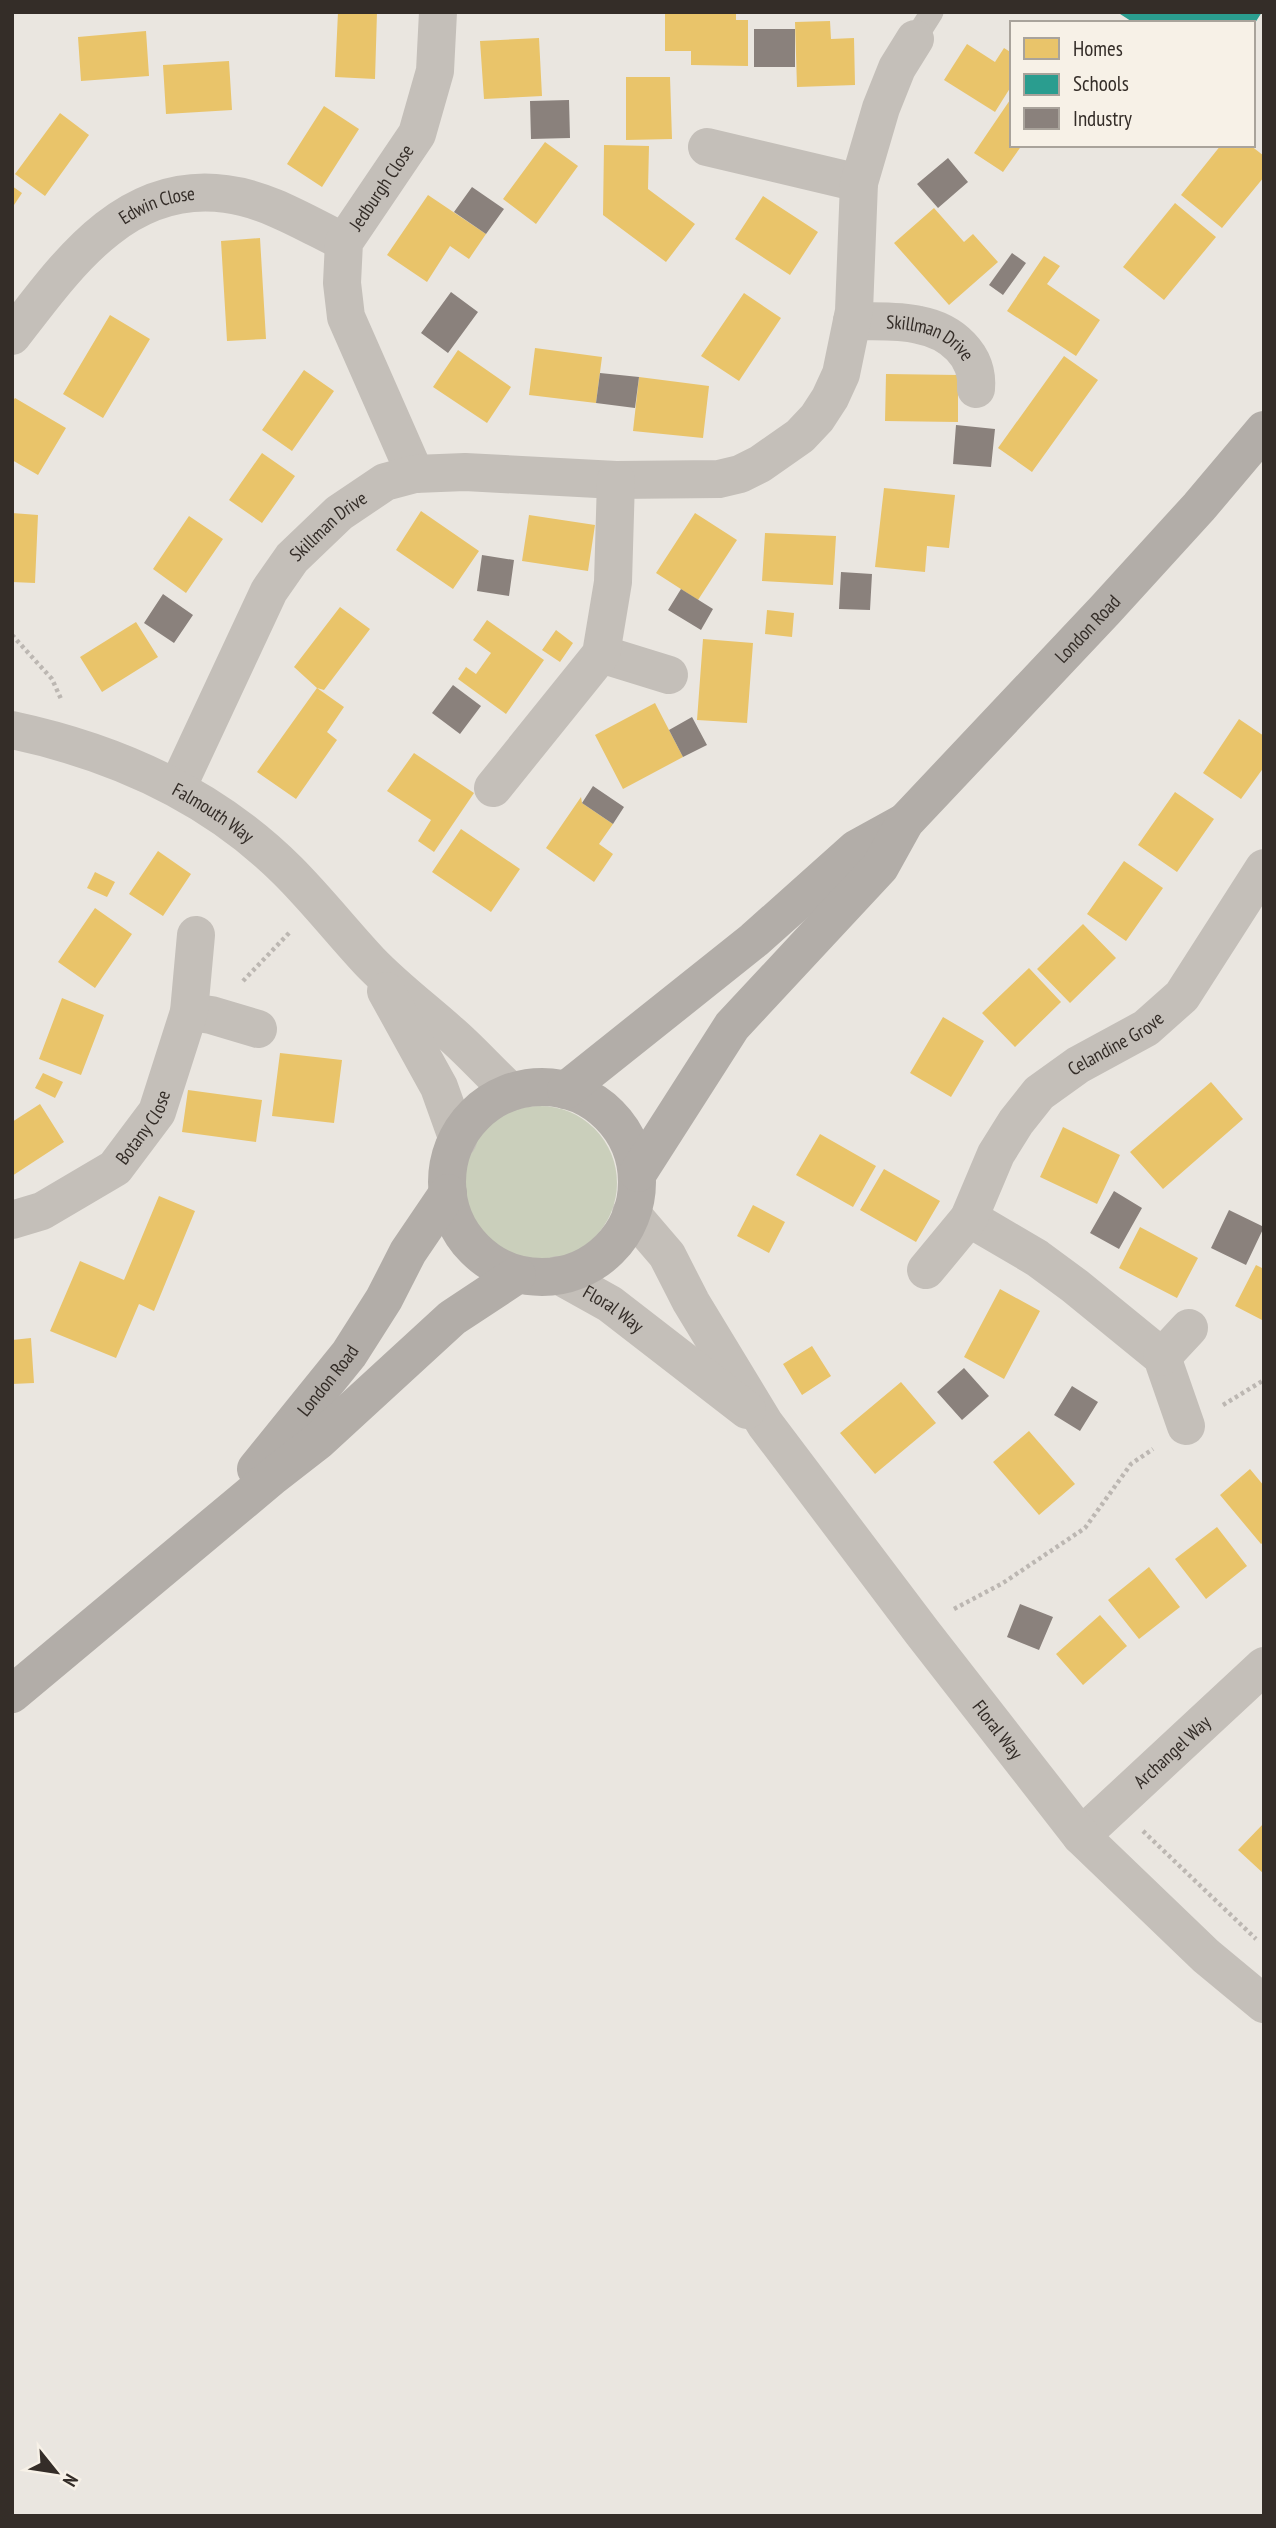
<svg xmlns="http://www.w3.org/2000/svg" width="1276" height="2528" viewBox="0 0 1276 2528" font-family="'PT Sans Narrow',sans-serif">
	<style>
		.green { fill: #cacfbb }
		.homes { fill: #e9c46a }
		.schools { fill: #2a9d8f }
		.industry { fill: #8a817c }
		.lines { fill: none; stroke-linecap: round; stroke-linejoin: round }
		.path { stroke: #bcb7b2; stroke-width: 4.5; stroke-dasharray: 3.5 3.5; stroke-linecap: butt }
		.service { stroke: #c4bfb9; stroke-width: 23 }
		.minor { stroke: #c4bfb9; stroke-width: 38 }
		.tertiary { stroke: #c4bfb9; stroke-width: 38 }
		.primary { stroke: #b2ada8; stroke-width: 38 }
		.labels { text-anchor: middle; stroke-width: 7; stroke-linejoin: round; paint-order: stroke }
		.street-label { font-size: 19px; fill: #342d28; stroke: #f7f1e7 }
	</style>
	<rect width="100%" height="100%" fill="#eae6e0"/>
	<path class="green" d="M463 1183a77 77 0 1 1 154 0a77 77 0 1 1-154 0Z"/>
	<path class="homes" d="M 338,12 L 377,12 L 375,79 L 335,77 Z
		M 665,12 L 736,12 L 736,20 L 748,20 L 748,66 L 691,65 L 691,51 L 665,51 Z
		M 830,21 L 831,39 L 854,38 L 855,85 L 797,87 L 795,22 Z
		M 146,31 L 149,76 L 81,81 L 78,37 Z
		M 539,38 L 542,96 L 484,99 L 480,41 Z
		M 967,44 L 995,62 L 1004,48 L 1012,53 L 1012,85 L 995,112 L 944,80 Z
		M 229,61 L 232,110 L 166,114 L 163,65 Z
		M 626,77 L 670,77 L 672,139 L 626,140 Z
		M 1012,97 L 1012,145 L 1022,145 L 1003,172 L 974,153 Z
		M 324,106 L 359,129 L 322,187 L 287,164 Z
		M 60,113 L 89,135 L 45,196 L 15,174 Z
		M 545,142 L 578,166 L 536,224 L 503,199 Z
		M 604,145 L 649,146 L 648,189 L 695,224 L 666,262 L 603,215 Z
		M 1221,145 L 1250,145 L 1264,156 L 1264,177 L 1222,228 L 1181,195 Z
		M 12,186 L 22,193 L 12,208 Z
		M 428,195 L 486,234 L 469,259 L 450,246 L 427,282 L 387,255 Z
		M 763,196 L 818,232 L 790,275 L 735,239 Z
		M 1175,203 L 1216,237 L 1164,300 L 1123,267 Z
		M 934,208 L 964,242 L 973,234 L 998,262 L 949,305 L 894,243 Z
		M 260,238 L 266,339 L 227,341 L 221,241 Z
		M 1044,256 L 1060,266 L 1047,284 L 1100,320 L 1076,356 L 1007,311 Z
		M 744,293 L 781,318 L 739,381 L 701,356 Z
		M 110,315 L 150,339 L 103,418 L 63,394 Z
		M 535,348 L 602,357 L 596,403 L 529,395 Z
		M 458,350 L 511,387 L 487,423 L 433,387 Z
		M 1064,356 L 1098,380 L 1032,472 L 998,448 Z
		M 304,370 L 334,391 L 292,451 L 262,430 Z
		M 886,374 L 958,375 L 958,422 L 885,421 Z
		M 639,377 L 709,386 L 703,438 L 633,431 Z
		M 15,398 L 66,428 L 38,475 L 12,460 L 12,402 Z
		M 262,453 L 295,476 L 262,523 L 229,500 Z
		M 884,488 L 955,495 L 949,548 L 927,546 L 925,572 L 875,567 Z
		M 421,511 L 479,551 L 453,589 L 396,550 Z
		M 12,513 L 38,515 L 35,583 L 12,582 Z
		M 695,513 L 737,540 L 698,600 L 656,573 Z
		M 529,515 L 595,525 L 588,571 L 522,561 Z
		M 189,516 L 223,539 L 186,593 L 153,569 Z
		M 765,533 L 836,536 L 833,585 L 762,581 Z
		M 340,607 L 370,629 L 324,690 L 317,688 L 294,667 Z
		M 767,610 L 794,613 L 792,637 L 765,634 Z
		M 487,620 L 544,660 L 506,714 L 458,679 L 466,667 L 476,674 L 491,653 L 473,640 Z
		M 136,622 L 158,657 L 102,692 L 80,657 Z
		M 556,630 L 573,643 L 560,662 L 542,650 Z
		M 703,639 L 753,643 L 747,723 L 697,720 Z
		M 317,688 L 344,707 L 327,732 L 337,740 L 296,799 L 257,772 Z
		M 655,703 L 683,757 L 623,789 L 595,735 Z
		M 1239,719 L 1264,736 L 1264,767 L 1241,799 L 1203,773 Z
		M 414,753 L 474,793 L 434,852 L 418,841 L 431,820 L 387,791 Z
		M 1175,792 L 1214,819 L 1177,872 L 1138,845 Z
		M 581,797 L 582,803 L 613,824 L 599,844 L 613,854 L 594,882 L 546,848 Z
		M 461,829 L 520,869 L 491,912 L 432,872 Z
		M 158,851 L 191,874 L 163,916 L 129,894 Z
		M 1124,861 L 1163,888 L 1126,941 L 1087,914 Z
		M 95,872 L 115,882 L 107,897 L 87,888 Z
		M 95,908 L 132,934 L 95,988 L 58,962 Z
		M 1083,924 L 1116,958 L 1070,1003 L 1037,969 Z
		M 1029,968 L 1061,1002 L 1015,1047 L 982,1013 Z
		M 62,998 L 104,1015 L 81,1075 L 39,1059 Z
		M 943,1017 L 984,1041 L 951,1097 L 910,1073 Z
		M 280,1053 L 342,1060 L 334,1123 L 272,1116 Z
		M 43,1073 L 63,1082 L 55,1098 L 35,1088 Z
		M 1211,1082 L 1243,1119 L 1163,1189 L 1130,1152 Z
		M 188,1090 L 262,1100 L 256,1142 L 182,1132 Z
		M 40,1104 L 64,1142 L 12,1176 L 12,1122 Z
		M 1063,1127 L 1120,1155 L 1097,1204 L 1040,1177 Z
		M 820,1134 L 876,1166 L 853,1207 L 796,1175 Z
		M 884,1169 L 940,1201 L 916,1242 L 860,1210 Z
		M 159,1196 L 195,1211 L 154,1311 L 139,1304 L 116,1358 L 50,1331 L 80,1261 L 124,1280 Z
		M 753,1205 L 785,1222 L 769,1253 L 737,1236 Z
		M 1140,1227 L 1198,1258 L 1177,1298 L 1119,1268 Z
		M 1256,1265 L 1264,1269 L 1264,1321 L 1235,1306 Z
		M 1000,1289 L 1040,1311 L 1004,1379 L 964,1357 Z
		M 31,1338 L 34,1383 L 12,1384 L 12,1340 Z
		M 812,1346 L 831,1376 L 802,1395 L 783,1364 Z
		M 901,1382 L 936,1423 L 875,1474 L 840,1433 Z
		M 1029,1431 L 1075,1484 L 1039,1515 L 993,1462 Z
		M 1250,1469 L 1264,1486 L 1264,1542 L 1261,1544 L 1220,1495 Z
		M 1217,1527 L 1247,1566 L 1206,1599 L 1175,1559 Z
		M 1149,1567 L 1180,1607 L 1139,1639 L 1108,1600 Z
		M 1100,1615 L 1127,1646 L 1083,1685 L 1056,1654 Z
		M 1264,1823 L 1264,1874 L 1238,1850 Z"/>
	<path class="schools" d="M 1117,12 L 1262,12 L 1253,26 L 1253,23 L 1134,23 Z"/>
	<path class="industry" d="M 754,29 L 795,29 L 795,67 L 754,67 Z
		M 569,100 L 570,138 L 531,139 L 530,101 Z
		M 948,158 L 968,182 L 938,208 L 917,184 Z
		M 472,187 L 504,209 L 486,234 L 454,212 Z
		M 1012,253 L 1026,263 L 1003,295 L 989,285 Z
		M 451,292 L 478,312 L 448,353 L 421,333 Z
		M 600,373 L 639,377 L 635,408 L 596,403 Z
		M 956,425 L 995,429 L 991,467 L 953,464 Z
		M 482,555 L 514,560 L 509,596 L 477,591 Z
		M 841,572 L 872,574 L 870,610 L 839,609 Z
		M 681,589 L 713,609 L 701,630 L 668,610 Z
		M 163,594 L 193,615 L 174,643 L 144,623 Z
		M 453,685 L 481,706 L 460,734 L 432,713 Z
		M 692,717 L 707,745 L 683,757 L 669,730 Z
		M 593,786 L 624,807 L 613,824 L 582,803 Z
		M 1114,1191 L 1142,1208 L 1119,1249 L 1090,1233 Z
		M 1229,1210 L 1264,1227 L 1246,1265 L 1211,1248 Z
		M 964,1368 L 989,1396 L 962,1420 L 937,1392 Z
		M 1072,1386 L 1098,1402 L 1080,1431 L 1054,1415 Z
		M 1020,1604 L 1053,1617 L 1039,1650 L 1007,1637 Z"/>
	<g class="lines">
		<path class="path" d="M 12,635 L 52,679 L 61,699
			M 243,981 L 290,932
			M 1223,1405 L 1264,1380
			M 954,1609 L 1003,1583 L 1085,1528 L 1131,1464 L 1153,1449
			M 1143,1831 L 1256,1939"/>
		<path class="service" d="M 915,39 L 932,12"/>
		<g class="minor">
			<path d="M 707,147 L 859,183"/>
			<path id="s1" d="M 852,321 C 874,322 898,320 919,325 C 951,331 979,355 976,389"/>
			<path id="s2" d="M 12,336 C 66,266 125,180 226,194 C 267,199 307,224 344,242"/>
			<path id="s3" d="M 415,474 L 346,317 L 342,283 L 344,242 L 417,134 L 435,71 L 438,12"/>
			<path d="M 601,654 L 669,675"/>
			<path id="s4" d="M 177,788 L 269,591 L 292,558 L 339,513 L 385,482 L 415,474 L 465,472 L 616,480 L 719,479 L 740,474 L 760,464 L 800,436 L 817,418 L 830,398 L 841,374 L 854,311 L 859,183 L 881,108 L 897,68 L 915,39"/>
			<path d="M 493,788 L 601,654 L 613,582 L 616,480"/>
			<path d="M 189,1012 L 211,1015 L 258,1029"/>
			<path d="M 969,1218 L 1037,1258 L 1075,1286 L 1162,1357 L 1186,1426"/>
			<path id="s5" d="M 12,1220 L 42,1211 L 115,1168 L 157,1112 L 189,1012 L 196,935"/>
			<path id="s6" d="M 926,1270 L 969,1218 L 996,1154 L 1016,1122 L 1039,1093 L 1078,1065 L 1146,1028 L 1182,996 L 1264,868"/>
			<path d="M 1162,1357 L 1189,1328"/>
			<path id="s7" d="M 1081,1836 L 1264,1666"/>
		</g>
		<g class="tertiary">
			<path id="s8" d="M 12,730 C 115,752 213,796 288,871 C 317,900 342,932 370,962 C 395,988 423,1009 450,1033 C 471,1051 490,1073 511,1092"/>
			<path d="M 386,991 L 439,1087 L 458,1140"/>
			<path id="s9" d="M 631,1213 L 667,1255 L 691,1302 L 765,1424 L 922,1632 L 1081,1836 L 1206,1956 L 1264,2004"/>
			<path id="s10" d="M 558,1275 L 610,1304 L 747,1410"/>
		</g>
		<g class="primary">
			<circle cx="542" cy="1182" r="95"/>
			<path d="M 566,1090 L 754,940 L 856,849 L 905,822"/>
			<path id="s11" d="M 638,1173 L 732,1026 L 880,867 L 905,822 L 1105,610 L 1199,507 L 1264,430"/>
			<path id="s12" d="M 256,1469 L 349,1354 L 384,1299 L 408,1252 L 448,1193"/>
			<path d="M 12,1694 L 273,1476 L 318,1441 L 452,1318 L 517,1275"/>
		</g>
	</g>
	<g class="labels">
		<g class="street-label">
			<text dy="7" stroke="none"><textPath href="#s3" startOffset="313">Jedburgh Close</textPath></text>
			<text dy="7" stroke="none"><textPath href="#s2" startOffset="200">Edwin Close</textPath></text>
			<text dy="7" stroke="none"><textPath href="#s1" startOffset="82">Skillman Drive</textPath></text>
			<text dy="7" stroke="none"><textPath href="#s4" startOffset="306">Skillman Drive</textPath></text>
			<text dy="7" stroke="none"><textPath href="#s11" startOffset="709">London Road</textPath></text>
			<text dy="7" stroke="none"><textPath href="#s8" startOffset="219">Falmouth Way</textPath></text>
			<text dy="7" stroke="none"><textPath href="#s6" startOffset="303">Celandine Grove</textPath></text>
			<text dy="7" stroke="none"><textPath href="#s5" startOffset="166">Botany Close</textPath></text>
			<text dy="7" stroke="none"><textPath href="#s10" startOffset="65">Floral Way</textPath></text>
			<text dy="7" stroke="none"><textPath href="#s12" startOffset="114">London Road</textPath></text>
			<text dy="7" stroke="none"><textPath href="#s9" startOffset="635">Floral Way</textPath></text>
			<text dy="7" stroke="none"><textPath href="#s7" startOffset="124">Archangel Way</textPath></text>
		</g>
	</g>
	<rect width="1276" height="2528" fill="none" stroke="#342d28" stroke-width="28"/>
	<rect x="1010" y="21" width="245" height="126" fill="#f7f1e7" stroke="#a9a39b" stroke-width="2"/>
	<rect x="1024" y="38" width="35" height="21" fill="#e9c46a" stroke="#a9a39b" stroke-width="2"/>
	<text x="1073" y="56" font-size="21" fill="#342d28">Homes</text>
	<rect x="1024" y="74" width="35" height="21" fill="#2a9d8f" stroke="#a9a39b" stroke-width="2"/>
	<text x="1073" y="91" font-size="21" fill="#342d28">Schools</text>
	<rect x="1024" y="108" width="35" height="21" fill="#8a817c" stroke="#a9a39b" stroke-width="2"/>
	<text x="1073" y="126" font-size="21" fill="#342d28">Industry</text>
	<g transform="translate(56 2472) rotate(120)" stroke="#f7f1e7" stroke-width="5" paint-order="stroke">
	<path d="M0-5L12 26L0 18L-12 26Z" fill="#342d28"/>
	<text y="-10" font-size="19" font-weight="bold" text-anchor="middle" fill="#342d28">N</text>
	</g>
</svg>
